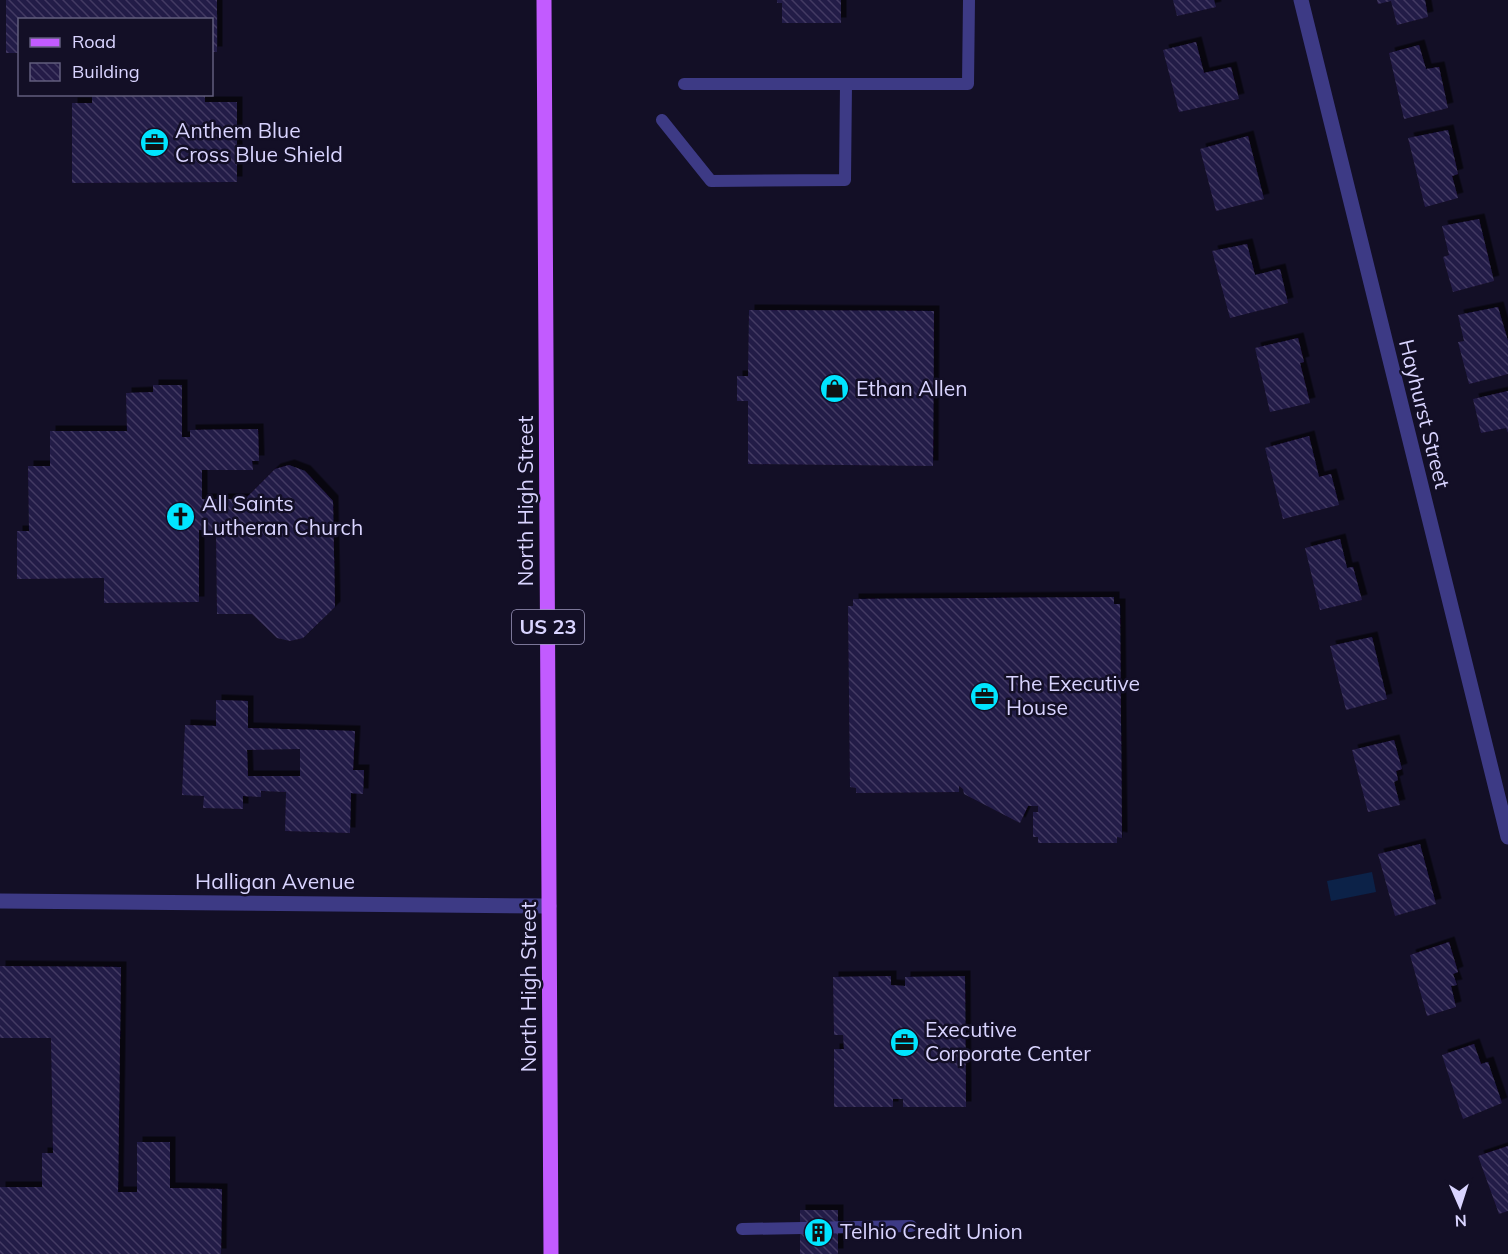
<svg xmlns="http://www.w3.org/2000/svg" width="1508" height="1254" viewBox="0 0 1508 1254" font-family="Mulish,sans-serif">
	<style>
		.water { fill: #0c2248 }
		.building { fill: url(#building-back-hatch); fill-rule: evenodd; filter: url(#shadow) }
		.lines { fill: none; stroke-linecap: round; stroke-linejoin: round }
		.lane { stroke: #3d3a85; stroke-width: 12 }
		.street { stroke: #3d3a85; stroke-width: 15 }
		.primary { stroke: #c25bff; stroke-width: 15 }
		.labels { text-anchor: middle; stroke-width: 5; stroke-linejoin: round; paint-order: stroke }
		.shield { fill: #130f26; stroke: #9e99be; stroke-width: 1.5 }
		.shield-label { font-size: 20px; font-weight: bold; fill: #d9d4ff }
		.poi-label { font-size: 21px; fill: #d9d4ff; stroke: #130f26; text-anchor: start }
		.street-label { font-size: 21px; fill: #d9d4ff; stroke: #130f26 }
	</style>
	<defs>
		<pattern id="building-back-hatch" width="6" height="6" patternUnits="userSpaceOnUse" patternTransform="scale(1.5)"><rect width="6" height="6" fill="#241b47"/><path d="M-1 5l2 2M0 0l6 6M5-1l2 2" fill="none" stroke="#433b63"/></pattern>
		<filter id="shadow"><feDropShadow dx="5.5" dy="-5.5" stdDeviation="0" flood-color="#0009"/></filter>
	</defs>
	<rect width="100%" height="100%" fill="#130f26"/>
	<path class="water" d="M 1372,872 L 1376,892 L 1331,901 L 1327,881 Z"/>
	<path class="building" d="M 6,0 L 217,0 L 217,52 L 212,52 L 212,20 L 20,20 L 20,53 L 6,53 Z
		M 777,0 L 841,0 L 841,23 L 782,23 L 782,3 L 777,3 Z
		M 1173,0 L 1214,0 L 1216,7 L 1177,16 Z
		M 1377,0 L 1425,0 L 1428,17 L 1397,25 L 1391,1 L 1378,4 Z
		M 1196,42 L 1204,73 L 1231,67 L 1239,99 L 1179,112 L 1163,50 Z
		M 1419,45 L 1426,69 L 1439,67 L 1448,108 L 1404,119 L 1389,53 Z
		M 92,94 L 205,94 L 205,102 L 237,102 L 237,182 L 72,183 L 72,103 L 92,103 Z
		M 1448,130 L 1458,174 L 1452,176 L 1458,198 L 1425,207 L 1408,138 Z
		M 1248,136 L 1264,199 L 1216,211 L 1200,149 Z
		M 1479,219 L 1494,281 L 1453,292 L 1443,257 L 1449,255 L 1442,226 Z
		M 1247,244 L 1255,275 L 1280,269 L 1288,303 L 1230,318 L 1212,251 Z
		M 1498,307 L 1508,341 L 1508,374 L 1469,384 L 1458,342 L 1464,341 L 1458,315 Z
		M 749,310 L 934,311 L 933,466 L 748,464 L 748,401 L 737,401 L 737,376 L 748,376 Z
		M 1298,338 L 1304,362 L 1300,363 L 1310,403 L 1270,412 L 1255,348 Z
		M 153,385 L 182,385 L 182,437 L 190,437 L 190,430 L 258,429 L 259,461 L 252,461 L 253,470 L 202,470 L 202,499 L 245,499 L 275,469 L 289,465 L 305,471 L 333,501 L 335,607 L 303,638 L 290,641 L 277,638 L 252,614 L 217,614 L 216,531 L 199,530 L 199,602 L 104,603 L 104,578 L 17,579 L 17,531 L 29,531 L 28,466 L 50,466 L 50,431 L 127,431 L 126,393 L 153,392 Z
		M 1508,391 L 1508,433 L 1506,428 L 1481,433 L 1473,399 Z
		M 1309,436 L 1319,477 L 1331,474 L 1339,505 L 1283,519 L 1265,448 Z
		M 1340,539 L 1347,568 L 1353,567 L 1362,600 L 1320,610 L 1305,548 Z
		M 1114,597 L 1114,604 L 1120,604 L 1122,838 L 1117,837 L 1117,843 L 1038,843 L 1038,837 L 1033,837 L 1033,812 L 1038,812 L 1038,806 L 1028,806 L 1020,823 L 964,794 L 963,789 L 959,786 L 959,792 L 856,793 L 856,788 L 850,787 L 848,606 L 853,606 L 853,599 Z
		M 1372,637 L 1387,699 L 1346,710 L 1330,646 Z
		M 216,700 L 248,701 L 248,728 L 355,731 L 353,770 L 364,770 L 363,794 L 351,793 L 350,833 L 285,831 L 286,792 L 261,791 L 261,797 L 243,796 L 243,809 L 203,808 L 204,796 L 182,795 L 185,725 L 216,726 ZM 300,749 L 300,776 L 248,776 L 247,750 Z
		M 1394,740 L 1402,769 L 1396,771 L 1398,780 L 1394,782 L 1400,805 L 1368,812 L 1352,750 Z
		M 1420,844 L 1436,904 L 1395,916 L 1378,854 Z
		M 1449,942 L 1458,972 L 1453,974 L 1457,985 L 1451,986 L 1456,1007 L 1427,1016 L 1410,955 Z
		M 0,966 L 121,967 L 118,1192 L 137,1192 L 137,1142 L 170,1142 L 170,1188 L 222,1189 L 221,1254 L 0,1254 L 0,1187 L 42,1187 L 42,1153 L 53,1153 L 51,1038 L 0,1038 Z
		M 891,976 L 891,985 L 905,986 L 905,977 L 965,976 L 966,1107 L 903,1107 L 903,1099 L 893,1099 L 893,1107 L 834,1107 L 834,1049 L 844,1049 L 843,1035 L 834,1035 L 833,977 Z
		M 1474,1044 L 1481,1064 L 1488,1062 L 1502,1103 L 1463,1119 L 1442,1055 Z
		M 1508,1146 L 1508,1211 L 1499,1214 L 1478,1156 Z
		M 800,1210 L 838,1210 L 838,1254 L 800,1254 Z"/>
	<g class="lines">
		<path class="lane" d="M 846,84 L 968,84 L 969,0
			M 662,120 L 711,181 L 845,180 L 846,84 L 684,84
			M 742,1229 L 911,1226"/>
		<path class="street" d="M 1301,0 L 1508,837
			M 0,901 L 549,906"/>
		<path class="primary" d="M 544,0 L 551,1254"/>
	</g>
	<defs>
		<symbol id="office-disc" viewBox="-11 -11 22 22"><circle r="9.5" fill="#00e5ff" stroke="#130f26"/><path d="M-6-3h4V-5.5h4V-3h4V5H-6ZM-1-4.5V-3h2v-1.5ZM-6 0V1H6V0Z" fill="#111"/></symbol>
		<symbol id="shop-disc" viewBox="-11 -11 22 22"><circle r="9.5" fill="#00e5ff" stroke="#130f26"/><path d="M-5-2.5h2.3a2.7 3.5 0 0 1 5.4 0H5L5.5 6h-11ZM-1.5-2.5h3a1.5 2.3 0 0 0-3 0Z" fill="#111"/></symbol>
		<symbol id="church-disc" viewBox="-11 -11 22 22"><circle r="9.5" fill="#00e5ff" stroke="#130f26"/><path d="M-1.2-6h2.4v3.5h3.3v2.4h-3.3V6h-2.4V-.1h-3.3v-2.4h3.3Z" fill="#111"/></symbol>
		<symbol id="building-disc" viewBox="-11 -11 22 22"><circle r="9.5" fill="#00e5ff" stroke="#130f26"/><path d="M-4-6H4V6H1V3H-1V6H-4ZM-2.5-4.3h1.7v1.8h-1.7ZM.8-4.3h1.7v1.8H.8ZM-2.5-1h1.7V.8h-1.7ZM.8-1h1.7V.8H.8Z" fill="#111"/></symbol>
	</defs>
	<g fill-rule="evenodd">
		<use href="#office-disc" x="138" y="126" width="33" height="33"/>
		<use href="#shop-disc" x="818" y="372" width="33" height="33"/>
		<use href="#church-disc" x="164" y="500" width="33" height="33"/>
		<use href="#office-disc" x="968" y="680" width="33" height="33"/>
		<use href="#office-disc" x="888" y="1026" width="33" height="33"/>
		<use href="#building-disc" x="802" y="1216" width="33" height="33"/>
	</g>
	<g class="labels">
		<rect class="shield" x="512" y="610" width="72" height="34" rx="4.5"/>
		<g class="shield-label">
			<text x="548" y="634">US 23</text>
		</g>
		<g class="poi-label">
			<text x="175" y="138">Anthem Blue<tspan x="175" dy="24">Cross Blue Shield</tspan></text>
			<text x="856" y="396">Ethan Allen</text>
			<text x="202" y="511">All Saints<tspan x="202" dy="24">Lutheran Church</tspan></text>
			<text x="1006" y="691">The Executive<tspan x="1006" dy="24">House</tspan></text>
			<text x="925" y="1037">Executive<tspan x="925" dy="24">Corporate Center</tspan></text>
			<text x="840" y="1239">Telhio Credit Union</text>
		</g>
		<g class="street-label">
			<text transform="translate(1424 414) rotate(76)" y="7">Hayhurst Street</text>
			<text transform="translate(526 501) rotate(-90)" y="7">North High Street</text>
			<text x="275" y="889">Halligan Avenue</text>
			<text transform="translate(529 987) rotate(-90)" y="7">North High Street</text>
		</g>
	</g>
	<rect x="18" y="18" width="195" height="78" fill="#130f26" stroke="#625e7d" stroke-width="1.5"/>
	<rect x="30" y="38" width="30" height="9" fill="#c25bff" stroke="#625e7d" stroke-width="1.5"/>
	<text x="72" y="48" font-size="18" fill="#d9d4ff">Road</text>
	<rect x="30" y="63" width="30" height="18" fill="url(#building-back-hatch)" stroke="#625e7d" stroke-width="1.5"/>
	<text x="72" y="78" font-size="18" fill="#d9d4ff">Building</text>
	<g transform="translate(1460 1206) rotate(177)" stroke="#130f26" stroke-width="4.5" paint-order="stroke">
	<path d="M0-4.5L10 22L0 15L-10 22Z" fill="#d9d4ff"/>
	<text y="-9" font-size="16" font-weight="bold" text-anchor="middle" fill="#d9d4ff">N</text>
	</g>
</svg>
